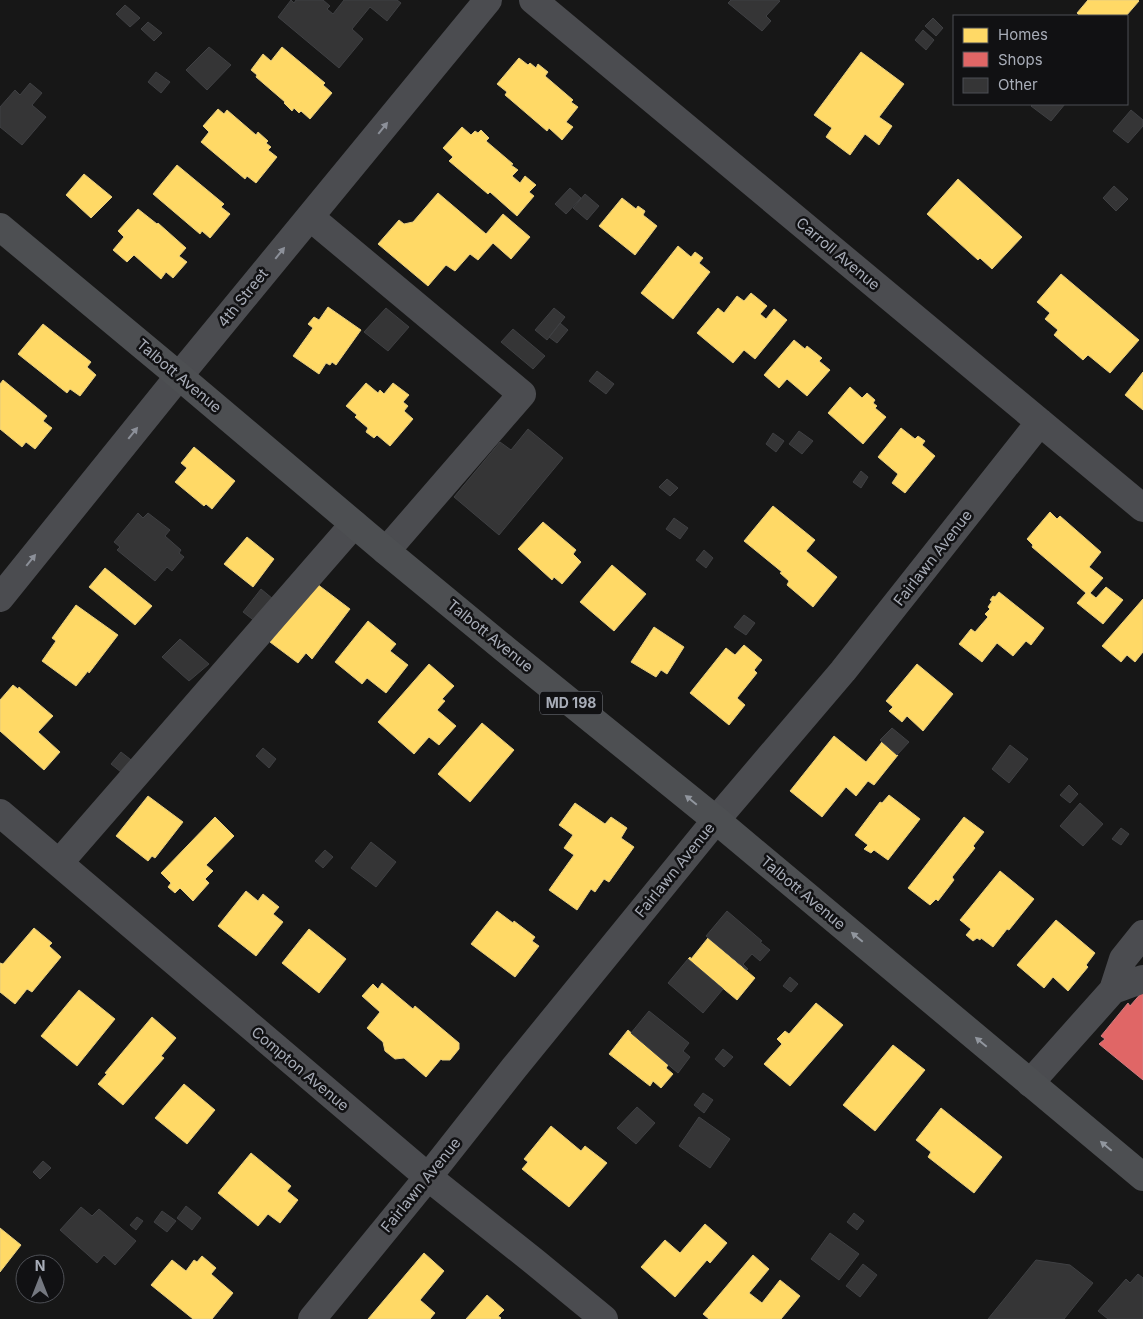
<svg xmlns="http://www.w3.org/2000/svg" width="1143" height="1319" viewBox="0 0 1143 1319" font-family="Inter,sans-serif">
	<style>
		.homes { fill: #ffd966; stroke: #e5cc7f }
		.shops { fill: #e06666; stroke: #cf7b7f }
		.building { fill: #353536; stroke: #3f4043 }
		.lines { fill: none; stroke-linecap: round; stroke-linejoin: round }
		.minor { stroke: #4b4c50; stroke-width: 28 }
		.major { stroke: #4d4f52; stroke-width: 28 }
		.oneway { fill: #8c9099 }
		.oneway2 { fill: #91969e }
		.labels { text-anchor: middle; stroke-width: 5; stroke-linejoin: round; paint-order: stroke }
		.shield { fill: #111113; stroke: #7b7e86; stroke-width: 1 }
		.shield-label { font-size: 14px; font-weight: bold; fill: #a8adb8 }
		.street-label { font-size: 15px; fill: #a8adb8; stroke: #111113 }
	</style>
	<rect width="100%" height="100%" fill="#171717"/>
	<path class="homes" d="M 1088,0 L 1138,0 L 1139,1 L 1126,16 L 1078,16 L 1079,15 L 1077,13 Z
		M 282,47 L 325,83 L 323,85 L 332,93 L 310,119 L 301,111 L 299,113 L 294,108 L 292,111 L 284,103 L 285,102 L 256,77 L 257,75 L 251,70 L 263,54 L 271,61 Z
		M 861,52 L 904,84 L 879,117 L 892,126 L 879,145 L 865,134 L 850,155 L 826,137 L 832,128 L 814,115 Z
		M 519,58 L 528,65 L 530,63 L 536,68 L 538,64 L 548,72 L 545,76 L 573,100 L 571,102 L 578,107 L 566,122 L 573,127 L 562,140 L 549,128 L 547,131 L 505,95 L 507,92 L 497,84 Z
		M 218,109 L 224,114 L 227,110 L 256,135 L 258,132 L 268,141 L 266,143 L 271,147 L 268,150 L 277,157 L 256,183 L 247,176 L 245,179 L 201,142 L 209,132 L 203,126 Z
		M 462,127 L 471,135 L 475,131 L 478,133 L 481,130 L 489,138 L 486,141 L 513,164 L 511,165 L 518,170 L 512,176 L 520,183 L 525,176 L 536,185 L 529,192 L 534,196 L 517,216 L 490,192 L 488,194 L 449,161 L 453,157 L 443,148 Z
		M 177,165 L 224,204 L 221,207 L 230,214 L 210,238 L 202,231 L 200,234 L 153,194 Z
		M 84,174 L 112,197 L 91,218 L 66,195 Z
		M 958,179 L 1022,237 L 992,269 L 980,258 L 978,260 L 927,214 Z
		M 438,193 L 486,234 L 503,214 L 530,237 L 511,259 L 493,243 L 478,260 L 470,254 L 455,271 L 446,265 L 428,286 L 378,244 L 399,220 L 404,224 L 413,222 Z
		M 622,198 L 636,209 L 638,206 L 645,211 L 643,215 L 657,226 L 635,255 L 599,226 Z
		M 138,209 L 157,224 L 158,223 L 186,248 L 179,256 L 187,262 L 173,278 L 166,272 L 161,279 L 134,255 L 127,262 L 113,250 L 124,237 L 118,231 Z
		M 678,246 L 691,257 L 695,252 L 703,258 L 699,263 L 710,272 L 673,319 L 641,293 Z
		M 1061,274 L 1139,340 L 1110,373 L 1088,355 L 1083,360 L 1054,335 L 1058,330 L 1045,319 L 1050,313 L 1037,302 Z
		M 751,293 L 767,306 L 760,314 L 766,319 L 774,309 L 787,320 L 755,359 L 744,350 L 733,363 L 697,333 L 718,308 L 724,313 L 737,296 L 744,301 Z
		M 328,307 L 361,330 L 336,365 L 332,362 L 330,365 L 326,363 L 319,374 L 293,356 L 313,328 L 308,324 L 314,317 L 319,320 Z
		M 43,324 L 91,362 L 87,367 L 96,375 L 80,396 L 70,389 L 67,393 L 18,354 Z
		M 794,340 L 805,349 L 807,346 L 822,358 L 819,361 L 830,370 L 807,396 L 787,379 L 779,388 L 764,375 Z
		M 1143,372 L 1143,410 L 1125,395 Z
		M 3,380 L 47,416 L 43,421 L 52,428 L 35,449 L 26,442 L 22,447 L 0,429 L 0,384 Z
		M 366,383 L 378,393 L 380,390 L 384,394 L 393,383 L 409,395 L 403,402 L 408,406 L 404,411 L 413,419 L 390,446 L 377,435 L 374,438 L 366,432 L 368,428 L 355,417 L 357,415 L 346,406 Z
		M 850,387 L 862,398 L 867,393 L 875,400 L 873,403 L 877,406 L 875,408 L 886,417 L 863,444 L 828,413 Z
		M 901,428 L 915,439 L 918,436 L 925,441 L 922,445 L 935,456 L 905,493 L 892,483 L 898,474 L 878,457 Z
		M 194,447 L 235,481 L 212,509 L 206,504 L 204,506 L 175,482 L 187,468 L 181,463 Z
		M 773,506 L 815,540 L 806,551 L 837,577 L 813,607 L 787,585 L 789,581 L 780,573 L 782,572 L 744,541 Z
		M 1050,512 L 1057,519 L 1060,516 L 1101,552 L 1089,567 L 1103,578 L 1090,593 L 1096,598 L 1106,587 L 1123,600 L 1103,624 L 1077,603 L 1086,593 L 1032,547 L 1033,545 L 1027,539 Z
		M 543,522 L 576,550 L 573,554 L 581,562 L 562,584 L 554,577 L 552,580 L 518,549 Z
		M 247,537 L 274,559 L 253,587 L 224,564 Z
		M 612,565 L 646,594 L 614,631 L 580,602 Z
		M 105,568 L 152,606 L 135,625 L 89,587 Z
		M 317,584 L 350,609 L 312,659 L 306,653 L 298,663 L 270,642 Z
		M 999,592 L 1044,628 L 1031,645 L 1026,641 L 1013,656 L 997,643 L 982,662 L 959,644 L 971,629 L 975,632 L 988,617 L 985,614 L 990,609 L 988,607 L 992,601 L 990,600 L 993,596 L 995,597 Z
		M 1143,599 L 1143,652 L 1135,662 L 1127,655 L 1121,662 L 1102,646 Z
		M 76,605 L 118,635 L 89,673 L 88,671 L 76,686 L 42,661 L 56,641 L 52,638 Z
		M 368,621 L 396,644 L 390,651 L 408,665 L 386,693 L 367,678 L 362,684 L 335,662 Z
		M 654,627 L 684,647 L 667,674 L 661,670 L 656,677 L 631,662 Z
		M 744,645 L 762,660 L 754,670 L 757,673 L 737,698 L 745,705 L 729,725 L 690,693 L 726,648 L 735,655 Z
		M 429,664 L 454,686 L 442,699 L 445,701 L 437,710 L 456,726 L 439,745 L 429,737 L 414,754 L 378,722 Z
		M 917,664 L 953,694 L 923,731 L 907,716 L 902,722 L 889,711 L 893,707 L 886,701 Z
		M 13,685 L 18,689 L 19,687 L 53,716 L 38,732 L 60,752 L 44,770 L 0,731 L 0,700 Z
		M 482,723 L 514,750 L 470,802 L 438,774 Z
		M 834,736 L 866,762 L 882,742 L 898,755 L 874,785 L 868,781 L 856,796 L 846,787 L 822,817 L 790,791 Z
		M 889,795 L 920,819 L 888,860 L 874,850 L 871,853 L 864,849 L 868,845 L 855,835 L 880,802 L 882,803 Z
		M 148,796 L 183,822 L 155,858 L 152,856 L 148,861 L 116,836 Z
		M 575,803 L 605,824 L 611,817 L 627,828 L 621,838 L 634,847 L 609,882 L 604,879 L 595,892 L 591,889 L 577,910 L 549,890 L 574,855 L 564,848 L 573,835 L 559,825 Z
		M 215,817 L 234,836 L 206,865 L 213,871 L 205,879 L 209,883 L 193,901 L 180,888 L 175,893 L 168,887 L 171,883 L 161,873 Z
		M 964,817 L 984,832 L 973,846 L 975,848 L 952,877 L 954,880 L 938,901 L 936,899 L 930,905 L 908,888 Z
		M 1000,871 L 1034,899 L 1009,930 L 1007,929 L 993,947 L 981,938 L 980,940 L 977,938 L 973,941 L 966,935 L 971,929 L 960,920 Z
		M 246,891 L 258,901 L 263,894 L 279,907 L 273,914 L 283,922 L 256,956 L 218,926 Z
		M 497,911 L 513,923 L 514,921 L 535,937 L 532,941 L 539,946 L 515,977 L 471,944 Z
		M 1056,920 L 1095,953 L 1086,965 L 1088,967 L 1068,991 L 1053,977 L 1044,988 L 1017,965 Z
		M 34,928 L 52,943 L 49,946 L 61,957 L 32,992 L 27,989 L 15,1004 L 0,992 L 0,963 L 3,964 Z
		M 309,929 L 346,959 L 319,993 L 282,963 Z
		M 708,938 L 755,978 L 737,1000 L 688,959 L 690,957 L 691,959 Z
		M 382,983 L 413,1009 L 415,1006 L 459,1043 L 459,1049 L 450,1060 L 442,1060 L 441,1059 L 426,1077 L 404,1058 L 395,1059 L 385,1051 L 383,1042 L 367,1028 L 380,1012 L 362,996 L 373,984 L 378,989 Z
		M 79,990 L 115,1019 L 77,1066 L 41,1036 Z
		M 816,1003 L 843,1025 L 790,1086 L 764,1064 L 782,1044 L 777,1039 L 785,1031 L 789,1034 Z
		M 152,1017 L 176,1038 L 161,1056 L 164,1058 L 123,1105 L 98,1084 L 107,1074 L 105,1073 Z
		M 628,1030 L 668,1065 L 666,1068 L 673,1074 L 661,1088 L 653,1081 L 650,1086 L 609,1054 Z
		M 893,1045 L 925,1070 L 875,1131 L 843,1105 Z
		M 184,1084 L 215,1110 L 187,1144 L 155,1118 Z
		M 941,1108 L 1002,1157 L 974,1193 L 928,1157 L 931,1152 L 916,1140 Z
		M 551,1126 L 581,1151 L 585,1146 L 607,1163 L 569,1207 L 522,1169 L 528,1162 L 524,1159 Z
		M 251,1153 L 291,1186 L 287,1191 L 298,1200 L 280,1223 L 268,1214 L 258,1226 L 218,1193 Z
		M 705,1224 L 727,1243 L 710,1263 L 707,1260 L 675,1297 L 641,1267 L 665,1240 L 680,1253 Z
		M 0,1228 L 21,1245 L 0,1272 Z
		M 424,1253 L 444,1271 L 420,1300 L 435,1313 L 430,1319 L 368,1319 Z
		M 753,1255 L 769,1269 L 749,1293 L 762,1303 L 780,1280 L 800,1296 L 781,1319 L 709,1319 L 703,1314 Z
		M 202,1256 L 216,1268 L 211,1274 L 233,1293 L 212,1319 L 193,1319 L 151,1285 L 172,1260 L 186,1271 L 194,1260 L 197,1262 Z
		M 487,1295 L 504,1310 L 498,1316 L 501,1318 L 500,1319 L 466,1319 Z"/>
	<path class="shops" d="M 1143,991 L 1143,1080 L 1099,1044 L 1105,1039 L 1101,1036 L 1128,1003 L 1130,1006 Z"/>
	<path class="building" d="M 291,0 L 294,3 L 296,0 L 323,0 L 330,6 L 327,9 L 333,14 L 344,0 L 397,0 L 401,3 L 387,21 L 370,7 L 352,29 L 363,39 L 339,68 L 278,17 Z
		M 731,0 L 778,0 L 780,1 L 766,16 L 771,21 L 762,31 L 728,3 Z
		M 125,5 L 140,18 L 130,27 L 116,14 Z
		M 933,18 L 943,28 L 936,36 L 925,26 Z
		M 148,22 L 162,33 L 154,41 L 141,29 Z
		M 923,30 L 934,40 L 926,50 L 915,40 Z
		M 209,47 L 231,65 L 207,90 L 186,70 Z
		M 156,72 L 170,82 L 161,93 L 148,82 Z
		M 30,83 L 42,93 L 32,105 L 46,117 L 22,145 L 0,127 L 0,107 L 15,90 L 20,95 Z
		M 1033,104 L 1065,104 L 1051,121 L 1031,106 Z
		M 1131,110 L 1143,120 L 1143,126 L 1128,143 L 1113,131 Z
		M 1114,186 L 1128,199 L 1116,211 L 1103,198 Z
		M 570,188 L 581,198 L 566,214 L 555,204 Z
		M 585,194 L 599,206 L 587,220 L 573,208 Z
		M 386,308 L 409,327 L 388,351 L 364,332 Z
		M 554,308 L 565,317 L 547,340 L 535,330 Z
		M 560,323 L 568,330 L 557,343 L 549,337 Z
		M 513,329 L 545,356 L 533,369 L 501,342 Z
		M 597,371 L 614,384 L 606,394 L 589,381 Z
		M 528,429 L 563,458 L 499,535 L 454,497 L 500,442 L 511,450 Z
		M 799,431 L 813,441 L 802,454 L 789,444 Z
		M 773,433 L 784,441 L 776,452 L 766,444 Z
		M 861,471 L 868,477 L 861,488 L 853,482 Z
		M 667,479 L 678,488 L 670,496 L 659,487 Z
		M 138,513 L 143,518 L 148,513 L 170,530 L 165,536 L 181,550 L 179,553 L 184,557 L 172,571 L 167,567 L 155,581 L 117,550 L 120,547 L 114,542 Z
		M 674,518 L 688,528 L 680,539 L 666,529 Z
		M 704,550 L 713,558 L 706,568 L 696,560 Z
		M 261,589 L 273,599 L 256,622 L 243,612 Z
		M 744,615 L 755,623 L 746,635 L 734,627 Z
		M 180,639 L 209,664 L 189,681 L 162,657 Z
		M 892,728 L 909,742 L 897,755 L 880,740 Z
		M 1010,745 L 1028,759 L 1009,783 L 992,769 Z
		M 263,748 L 276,759 L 269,768 L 256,756 Z
		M 121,752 L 135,763 L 126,776 L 111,764 Z
		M 1069,785 L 1078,794 L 1070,803 L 1060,795 Z
		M 1080,803 L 1103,824 L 1083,846 L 1060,826 Z
		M 1121,828 L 1129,834 L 1121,845 L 1112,839 Z
		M 371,842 L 396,862 L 376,887 L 351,868 Z
		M 325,850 L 333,857 L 323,868 L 315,861 Z
		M 727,911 L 762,941 L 760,942 L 770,950 L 760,961 L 752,954 L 743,964 L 748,969 L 747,970 L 706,936 Z
		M 688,959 L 723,989 L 703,1013 L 668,983 Z
		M 790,977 L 798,984 L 791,992 L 783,986 Z
		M 649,1011 L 689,1043 L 683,1051 L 690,1057 L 678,1073 L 631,1033 Z
		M 723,1049 L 733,1057 L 724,1067 L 715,1059 Z
		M 703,1093 L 713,1100 L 704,1113 L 694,1105 Z
		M 637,1107 L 655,1123 L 636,1144 L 617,1128 Z
		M 699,1117 L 730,1139 L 710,1168 L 679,1146 Z
		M 43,1161 L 51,1168 L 40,1179 L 33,1172 Z
		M 186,1206 L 201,1218 L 192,1230 L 177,1218 Z
		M 81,1207 L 92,1216 L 99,1209 L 136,1241 L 115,1265 L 104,1255 L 97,1263 L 60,1230 Z
		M 162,1211 L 176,1221 L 167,1232 L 154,1222 Z
		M 854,1213 L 864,1221 L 857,1230 L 847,1222 Z
		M 137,1217 L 143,1221 L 136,1230 L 130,1225 Z
		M 830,1233 L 859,1254 L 839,1280 L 811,1259 Z
		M 1036,1260 L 1070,1265 L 1093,1283 L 1064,1319 L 988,1319 Z
		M 863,1264 L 877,1275 L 860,1297 L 846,1286 Z
		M 1138,1274 L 1143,1278 L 1143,1319 L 1108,1319 L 1098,1311 L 1126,1279 L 1130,1283 Z"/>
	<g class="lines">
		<path class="minor" d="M 533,0 L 1143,508
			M 310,217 L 522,394 L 386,551
			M 0,598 L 179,376 L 488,0
			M 0,813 L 428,1177 L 536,1263 L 604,1319
			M 59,863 L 354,524
			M 1113,990 L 1143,979
			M 1030,1083 L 1113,990 L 1123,959 L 1143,934
			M 312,1319 L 428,1177 L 514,1068 L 716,820 L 843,671 L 1040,422"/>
		<path class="major" d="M 0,227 L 179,376 L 386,551 L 506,650 L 716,820 L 1143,1177"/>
	</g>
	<defs><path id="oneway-solid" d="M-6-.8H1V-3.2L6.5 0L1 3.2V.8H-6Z" transform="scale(1.25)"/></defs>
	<g class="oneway">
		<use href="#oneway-solid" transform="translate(383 128) rotate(-51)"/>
		<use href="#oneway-solid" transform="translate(280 253) rotate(-51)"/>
		<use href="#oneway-solid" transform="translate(133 433) rotate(-51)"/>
		<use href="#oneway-solid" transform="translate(31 560) rotate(-51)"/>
	</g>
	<g class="oneway2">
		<use href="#oneway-solid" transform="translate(691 800) rotate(-141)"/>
		<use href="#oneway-solid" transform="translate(857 937) rotate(-140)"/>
		<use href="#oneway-solid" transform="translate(981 1042) rotate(-140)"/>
		<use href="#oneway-solid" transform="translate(1106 1146) rotate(-140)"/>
	</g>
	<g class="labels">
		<rect class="shield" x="540" y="691.5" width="62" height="23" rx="4"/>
		<g class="shield-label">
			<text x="571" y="708">MD 198</text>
		</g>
		<g class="street-label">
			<text transform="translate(838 254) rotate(40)" y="5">Carroll Avenue</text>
			<text transform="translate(243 298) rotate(-51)" y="5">4th Street</text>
			<text transform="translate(179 376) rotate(40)" y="5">Talbott Avenue</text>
			<text transform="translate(933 558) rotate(-52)" y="5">Fairlawn Avenue</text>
			<text transform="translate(490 636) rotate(39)" y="5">Talbott Avenue</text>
			<text transform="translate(675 870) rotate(-51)" y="5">Fairlawn Avenue</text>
			<text transform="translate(803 893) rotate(40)" y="5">Talbott Avenue</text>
			<text transform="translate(300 1069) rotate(40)" y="5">Compton Avenue</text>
			<text transform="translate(421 1185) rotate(-51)" y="5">Fairlawn Avenue</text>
		</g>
	</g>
	<rect x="953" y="15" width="175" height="90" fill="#111113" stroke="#4d4f55"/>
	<rect x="963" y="28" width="25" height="15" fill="#ffd966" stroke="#4d4f55"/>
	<text x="998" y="40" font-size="15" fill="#a8adb8">Homes</text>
	<rect x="963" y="52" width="25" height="15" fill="#e06666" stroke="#4d4f55"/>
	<text x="998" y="65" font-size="15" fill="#a8adb8">Shops</text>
	<rect x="963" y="78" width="25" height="15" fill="#353536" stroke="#4d4f55"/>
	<text x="998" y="90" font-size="15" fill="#a8adb8">Other</text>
	<g transform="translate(40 1279)"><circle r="24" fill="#111113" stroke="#4d4f55"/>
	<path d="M0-4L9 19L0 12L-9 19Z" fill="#757880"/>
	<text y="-8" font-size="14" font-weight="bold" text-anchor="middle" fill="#a8adb8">N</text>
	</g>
</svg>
